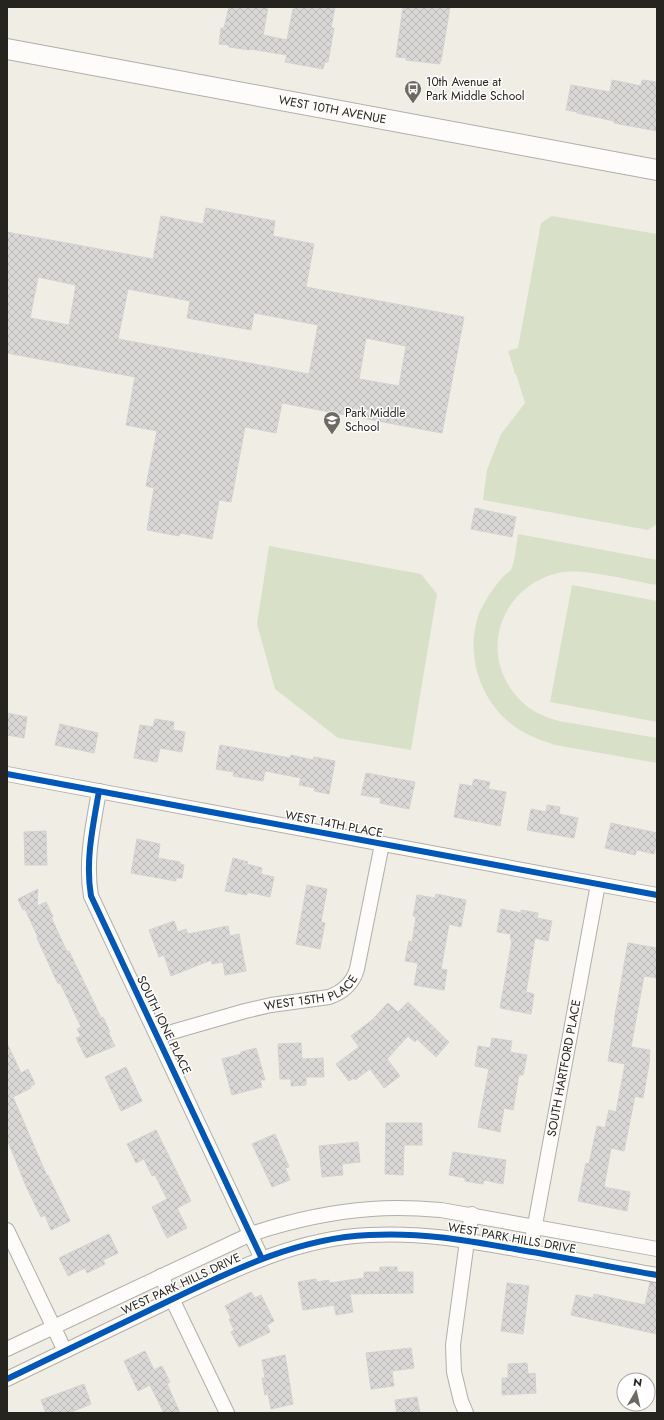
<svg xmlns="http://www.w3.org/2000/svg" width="664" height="1420" viewBox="0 0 664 1420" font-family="Jost,sans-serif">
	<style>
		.pitch { fill: #d8e0c7 }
		.building { fill: url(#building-cross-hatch); stroke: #d4d2d1; fill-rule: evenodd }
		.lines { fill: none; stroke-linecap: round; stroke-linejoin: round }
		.street-casing { stroke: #b1aea8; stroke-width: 16 }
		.secondary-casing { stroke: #b1aea8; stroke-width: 22 }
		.street { stroke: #fdfcfb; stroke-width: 14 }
		.secondary { stroke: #fdfcfb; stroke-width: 20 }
		.cycleway-casing { stroke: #fff; stroke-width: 8 }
		.cycleway { stroke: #0057b8; stroke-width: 6 }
		.labels { text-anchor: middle; stroke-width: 3; stroke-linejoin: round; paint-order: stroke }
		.poi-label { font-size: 12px; fill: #26241e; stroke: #fff; text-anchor: start }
		.street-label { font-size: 12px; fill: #26241e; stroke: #fff }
	</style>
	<defs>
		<pattern id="building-cross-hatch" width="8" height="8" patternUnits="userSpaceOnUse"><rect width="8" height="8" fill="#dad8d7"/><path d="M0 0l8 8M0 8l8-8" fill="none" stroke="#bbb9b8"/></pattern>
	</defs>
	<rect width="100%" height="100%" fill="#f0ede5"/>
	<path class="pitch" d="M 552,216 L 657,234 L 657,524 L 648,530 L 483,500 L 487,470 L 501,434 L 525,403 L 516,374 L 514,373 L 514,370 L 508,351 L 518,348 L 541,223 Z
		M 518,534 L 657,560 L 657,585 C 631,581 582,567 558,573 C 498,587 477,658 521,701 C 532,712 545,717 559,721 L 657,738 L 657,763 L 555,745 C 540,740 526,735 514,726 C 479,701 464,651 480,611 C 486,599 493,588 502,578 C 504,575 508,573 511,570 C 514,566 517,541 518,534 Z
		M 269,546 L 421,574 L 437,594 L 411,750 L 338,738 L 275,689 L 257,624 Z
		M 572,585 L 657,601 L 657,722 L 550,702 Z"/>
	<path class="building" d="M 229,7 L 268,7 L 263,35 L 287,40 L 293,9 L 295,9 L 296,7 L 335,7 L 331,28 L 334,28 L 328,62 L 325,62 L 323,69 L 285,62 L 287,55 L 250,49 L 250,50 L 229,47 L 229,45 L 219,44 L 221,28 L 224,28 Z
		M 403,7 L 450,7 L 441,61 L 440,61 L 440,64 L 406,60 L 407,58 L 396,57 Z
		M 612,80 L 641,86 L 642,80 L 657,82 L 657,131 L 614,123 L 614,121 L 577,113 L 577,112 L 566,110 L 571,85 L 610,92 Z
		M 206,208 L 275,221 L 273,236 L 314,244 L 306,287 L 464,317 L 442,433 L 282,403 L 276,433 L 245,427 L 231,502 L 219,500 L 212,539 L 180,533 L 179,536 L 147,530 L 154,488 L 146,486 L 157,431 L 126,425 L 135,377 L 7,353 L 7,232 L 153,259 L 161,216 L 203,224 ZM 38,277 L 76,285 L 69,325 L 30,318 ZM 128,289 L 190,301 L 187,318 L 251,330 L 254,313 L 318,325 L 309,374 L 118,339 ZM 366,338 L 406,346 L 399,386 L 359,379 Z
		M 475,508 L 516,517 L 512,537 L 471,529 Z
		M 7,713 L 27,717 L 24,738 L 7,735 Z
		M 155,719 L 174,722 L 173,730 L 185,732 L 182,752 L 160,748 L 157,762 L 134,758 L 140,725 L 153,727 Z
		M 60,724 L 98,733 L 94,753 L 55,745 Z
		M 220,745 L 290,758 L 291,755 L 313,760 L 314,757 L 335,761 L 329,794 L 314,791 L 315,788 L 299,785 L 301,778 L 265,771 L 263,781 L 233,776 L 234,772 L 216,769 Z
		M 366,773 L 415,782 L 409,809 L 380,803 L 381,798 L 361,795 Z
		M 474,779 L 490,782 L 488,789 L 506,792 L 500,826 L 454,817 L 460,784 L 472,786 Z
		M 547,805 L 560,807 L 559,814 L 578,818 L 574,838 L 527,830 L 531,809 L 546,812 Z
		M 611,823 L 657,833 L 657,841 L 654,854 L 637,850 L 635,855 L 605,848 Z
		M 46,831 L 47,865 L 25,865 L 24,832 Z
		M 137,839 L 160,844 L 158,858 L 180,862 L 180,864 L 184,865 L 182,878 L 176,878 L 176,881 L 131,873 Z
		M 233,858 L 248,862 L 247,864 L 262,868 L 261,874 L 274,877 L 270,897 L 247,892 L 247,895 L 225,891 Z
		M 307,885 L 327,889 L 321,922 L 325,923 L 320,949 L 296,944 Z
		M 38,889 L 37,906 L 46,902 L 53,917 L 51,917 L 67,952 L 69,951 L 95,1005 L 101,1018 L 103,1017 L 110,1032 L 108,1032 L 115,1046 L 86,1058 L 76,1038 L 81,1036 L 77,1029 L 81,1027 L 65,993 L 60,983 L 58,984 L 37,938 L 38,937 L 25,909 L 23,910 L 18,899 Z
		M 436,894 L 466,900 L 461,927 L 449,924 L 441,969 L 447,970 L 444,990 L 414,985 L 418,963 L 405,961 L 409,941 L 412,942 L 416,917 L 413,916 L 417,895 L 435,898 Z
		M 501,909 L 521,913 L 521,910 L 538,913 L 537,918 L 552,921 L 548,941 L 535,938 L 526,992 L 534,994 L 531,1014 L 500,1008 L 512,940 L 510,939 L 511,934 L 497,932 Z
		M 174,921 L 178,932 L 186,929 L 188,934 L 228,926 L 230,936 L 239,934 L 246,971 L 225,975 L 223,962 L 212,964 L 211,960 L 171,976 L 164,955 L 159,957 L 149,930 Z
		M 628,943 L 657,948 L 657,978 L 644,976 L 631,1047 L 650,1050 L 649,1058 L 650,1058 L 643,1098 L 635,1096 L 624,1151 L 611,1148 L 604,1187 L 630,1192 L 627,1211 L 578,1201 L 586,1163 L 589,1164 L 597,1126 L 605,1128 L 609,1110 L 616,1112 L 625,1064 L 608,1061 L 615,1021 L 614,1021 Z
		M 408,1002 L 449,1042 L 436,1057 L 417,1039 L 415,1042 L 408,1036 L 387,1059 L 400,1076 L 384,1088 L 370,1069 L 355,1080 L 354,1078 L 349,1081 L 336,1064 L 359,1047 L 351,1036 L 372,1020 L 388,1003 L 398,1012 Z
		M 492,1038 L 512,1041 L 510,1052 L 527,1055 L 523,1075 L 519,1075 L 513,1110 L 504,1108 L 500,1132 L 478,1127 L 489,1069 L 475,1066 L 478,1046 L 490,1048 Z
		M 7,1043 L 21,1073 L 28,1069 L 35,1084 L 30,1087 L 31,1088 L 13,1097 L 47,1176 L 48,1175 L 70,1221 L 51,1230 L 45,1215 L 41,1217 L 26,1186 L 7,1139 Z
		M 301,1043 L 302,1059 L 323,1058 L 324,1077 L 306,1077 L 306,1085 L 291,1086 L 291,1079 L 280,1079 L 278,1044 Z
		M 256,1048 L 265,1080 L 260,1080 L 262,1087 L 232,1095 L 222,1059 L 241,1054 L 241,1052 Z
		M 126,1067 L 142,1101 L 121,1111 L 105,1077 Z
		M 386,1123 L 422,1123 L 422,1145 L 404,1145 L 403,1175 L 385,1174 Z
		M 156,1130 L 191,1201 L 177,1208 L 187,1228 L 167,1238 L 152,1207 L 167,1199 L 155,1175 L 152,1176 L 144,1159 L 136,1163 L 127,1144 Z
		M 275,1134 L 289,1167 L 285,1168 L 290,1180 L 272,1187 L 252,1144 Z
		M 358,1142 L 360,1162 L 342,1164 L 343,1175 L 322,1177 L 319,1146 Z
		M 453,1152 L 506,1160 L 503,1184 L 484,1180 L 483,1184 L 465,1181 L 465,1178 L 449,1175 Z
		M 109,1234 L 118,1253 L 103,1260 L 105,1264 L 87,1273 L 85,1268 L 68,1276 L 59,1258 Z
		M 380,1267 L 397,1267 L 397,1272 L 413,1272 L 413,1293 L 350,1294 L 353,1312 L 336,1315 L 334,1305 L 303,1310 L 298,1282 L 316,1279 L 317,1282 L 329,1280 L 329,1283 L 364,1278 L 364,1272 L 380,1272 Z
		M 650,1282 L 657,1283 L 657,1334 L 571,1315 L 576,1295 L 593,1298 L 594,1294 L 645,1305 Z
		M 507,1283 L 529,1286 L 523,1334 L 501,1331 Z
		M 251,1292 L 255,1298 L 261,1295 L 274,1321 L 267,1325 L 270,1332 L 239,1347 L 231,1332 L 234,1330 L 229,1319 L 231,1318 L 225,1306 Z
		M 411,1348 L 414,1368 L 392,1371 L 394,1386 L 371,1389 L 366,1353 Z
		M 145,1351 L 154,1370 L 162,1366 L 170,1382 L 167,1384 L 180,1413 L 164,1413 L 150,1385 L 138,1391 L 124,1361 Z
		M 285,1355 L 293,1404 L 271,1409 L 268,1394 L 265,1395 L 262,1378 L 265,1378 L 262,1360 Z
		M 527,1363 L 528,1374 L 535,1373 L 536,1393 L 502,1395 L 502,1378 L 508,1378 L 508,1364 Z
		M 84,1384 L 91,1404 L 69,1413 L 46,1413 L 41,1400 Z
		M 417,1397 L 420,1413 L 397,1413 L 395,1400 Z"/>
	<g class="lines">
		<defs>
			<g id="street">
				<path d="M 7,774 L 657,895"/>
				<path d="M 99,791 C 93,826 85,861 91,896 L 262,1259"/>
				<path id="s1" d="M 158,1036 L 245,1011 L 271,1005 L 329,997 C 343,992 353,983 357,969 L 382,844"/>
				<path d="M 7,1230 L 65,1351"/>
				<path id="s2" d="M 530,1252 L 598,884"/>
				<path d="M 161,1276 L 227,1413"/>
				<path d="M 7,1349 L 251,1234 C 290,1221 329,1212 371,1209 C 394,1207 418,1208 441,1210 L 657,1249"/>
				<path d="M 7,1379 C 57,1355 106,1331 156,1307 C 223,1275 293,1238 369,1235 C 420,1232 465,1240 515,1249 C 563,1257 610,1267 657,1275"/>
				<path d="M 466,1413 L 461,1401 L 454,1372 L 453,1345 L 467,1241 L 472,1214"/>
			</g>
			<g id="secondary">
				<path id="s3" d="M 7,49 L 657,170"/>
			</g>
		</defs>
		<use href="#street" class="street-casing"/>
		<use href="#secondary" class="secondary-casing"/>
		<use href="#street" class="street"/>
		<use href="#secondary" class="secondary"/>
		<defs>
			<path id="cycleway" d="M 7,774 L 657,895
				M 99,791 C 93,826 85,861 91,896 L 262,1259
				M 7,1379 C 57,1355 106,1331 156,1307 C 223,1275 293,1238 369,1235 C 420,1232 465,1240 515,1249 C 563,1257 610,1267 657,1275"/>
		</defs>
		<use href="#cycleway" class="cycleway-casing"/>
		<use href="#cycleway" class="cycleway"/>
	</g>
	<defs>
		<symbol id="bus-pin" viewBox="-11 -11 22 30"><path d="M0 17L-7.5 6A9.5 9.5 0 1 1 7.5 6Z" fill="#6d6a64" stroke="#fff"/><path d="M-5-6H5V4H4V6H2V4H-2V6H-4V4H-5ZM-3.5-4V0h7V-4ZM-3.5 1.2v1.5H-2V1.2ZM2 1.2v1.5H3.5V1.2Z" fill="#fff"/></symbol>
		<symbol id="school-pin" viewBox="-11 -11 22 30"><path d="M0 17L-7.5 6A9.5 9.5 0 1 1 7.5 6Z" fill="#6d6a64" stroke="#fff"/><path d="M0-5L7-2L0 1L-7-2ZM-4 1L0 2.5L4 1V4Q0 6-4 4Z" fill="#fff"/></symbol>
	</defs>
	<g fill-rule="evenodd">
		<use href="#bus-pin" x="403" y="79" width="20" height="27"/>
		<use href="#school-pin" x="322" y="410" width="20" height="27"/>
	</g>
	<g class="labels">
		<g class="poi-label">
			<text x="426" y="86">10th Avenue at<tspan x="426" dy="14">Park Middle School</tspan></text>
			<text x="345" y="417">Park Middle<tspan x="345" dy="14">School</tspan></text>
		</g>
		<g class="street-label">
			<text dy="4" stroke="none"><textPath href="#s3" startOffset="331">WEST 10TH AVENUE</textPath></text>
			<text transform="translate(334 824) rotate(11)" y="4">WEST 14TH PLACE</text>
			<text dy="4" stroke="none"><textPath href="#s1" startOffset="160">WEST 15TH PLACE</textPath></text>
			<text transform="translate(164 1025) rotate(64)" y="4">SOUTH IONE PLACE</text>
			<text dy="4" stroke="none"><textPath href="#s2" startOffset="187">SOUTH HARTFORD PLACE</textPath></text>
			<text transform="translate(512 1238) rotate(10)" y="4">WEST PARK HILLS DRIVE</text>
			<text transform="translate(181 1284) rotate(-25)" y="4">WEST PARK HILLS DRIVE</text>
		</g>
	</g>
	<rect width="664" height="1420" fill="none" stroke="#26241e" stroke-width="16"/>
	<g transform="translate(636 1392) rotate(9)"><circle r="19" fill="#ffffff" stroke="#a8a7a5"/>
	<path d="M0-3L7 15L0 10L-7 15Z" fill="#6d6a64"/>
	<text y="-6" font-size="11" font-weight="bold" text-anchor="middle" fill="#26241e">N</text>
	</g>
</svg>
